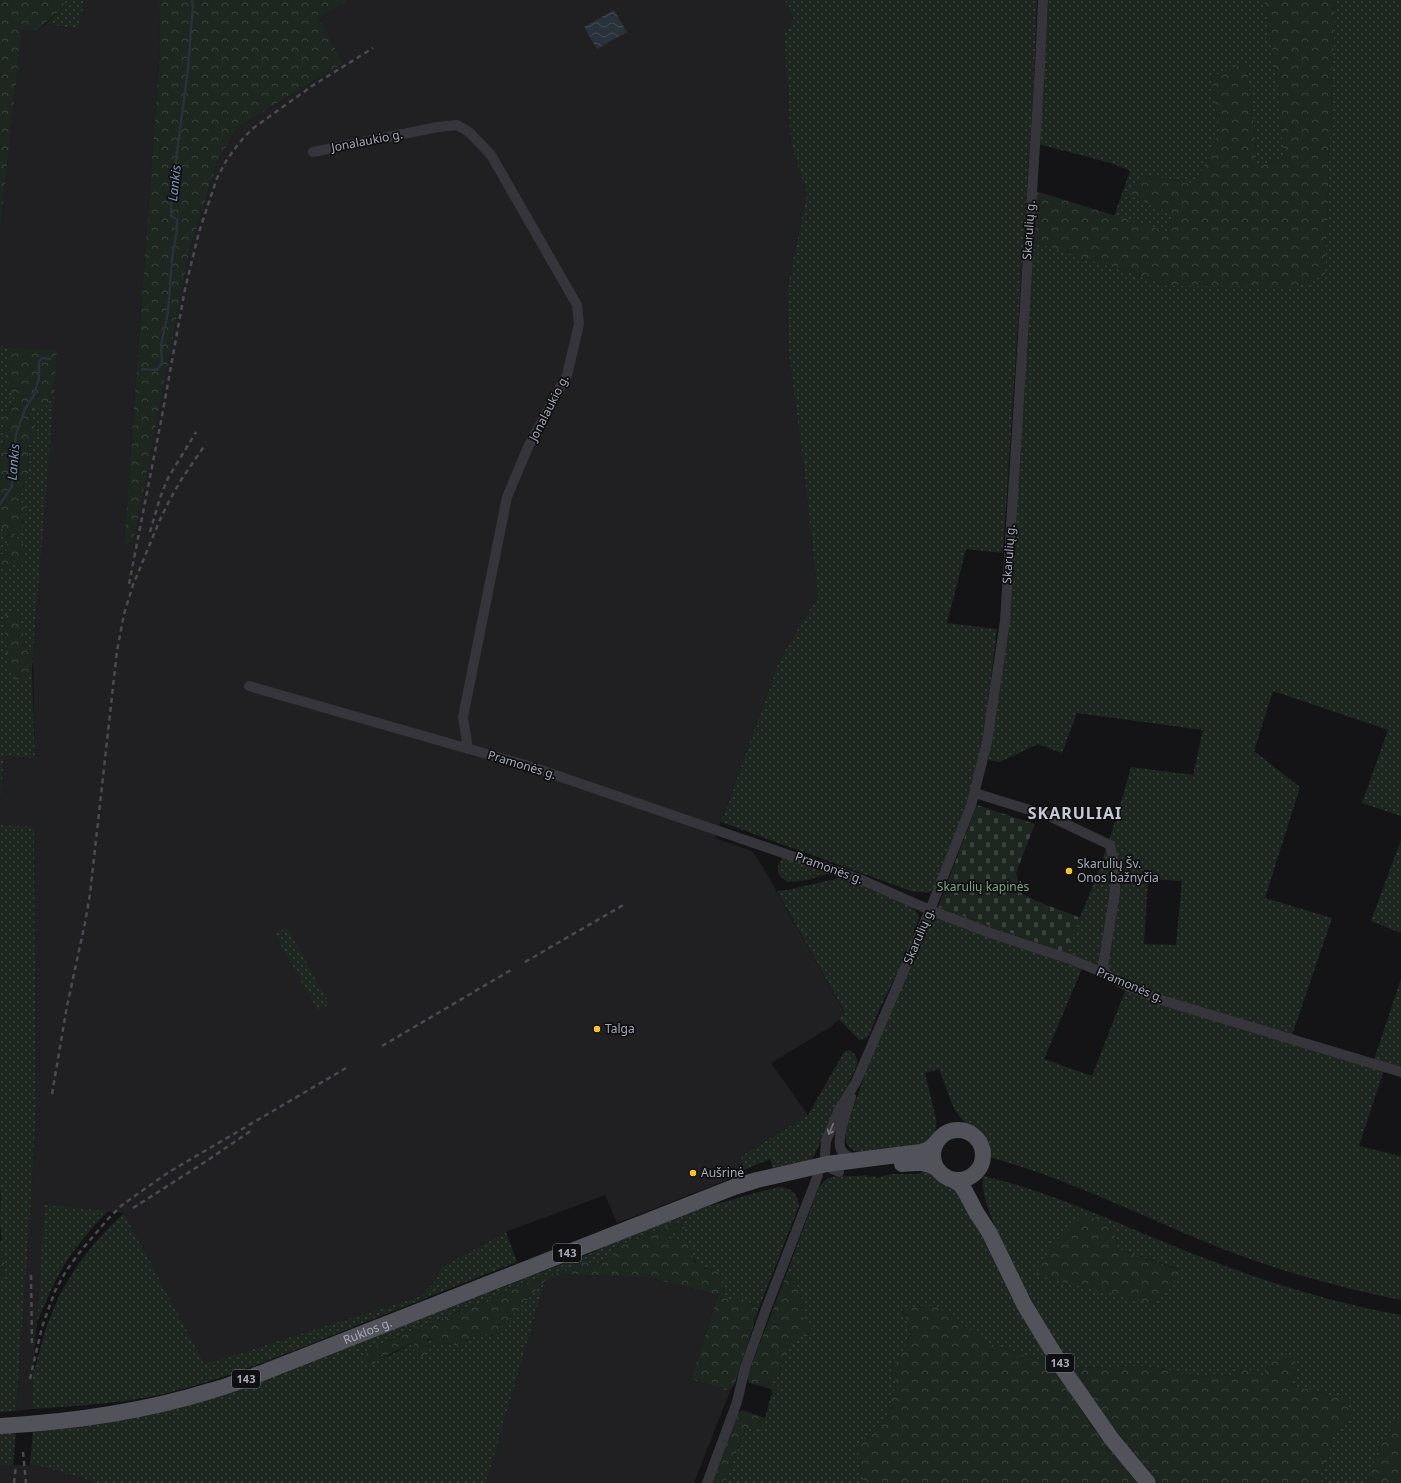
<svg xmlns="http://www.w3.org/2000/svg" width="1401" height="1483" viewBox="0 0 1401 1483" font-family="'Noto Sans',sans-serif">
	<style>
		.built { fill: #202023 }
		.grass { fill: url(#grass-dots); fill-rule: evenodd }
		.forest { fill: url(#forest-crowns) }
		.cemetery { fill: url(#cemetery-stones) }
		.water { fill: url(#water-waves) }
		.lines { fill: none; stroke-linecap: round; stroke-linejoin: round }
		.stream { stroke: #29313a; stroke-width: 2.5 }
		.minor { stroke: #35353b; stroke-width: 10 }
		.primary { stroke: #51525a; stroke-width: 16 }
		.rail { stroke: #4a4b52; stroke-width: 2.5; stroke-dasharray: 5 4; stroke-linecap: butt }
		.oneway { stroke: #73757f }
		.poi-dot { fill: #fcc626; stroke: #0f0f11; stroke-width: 1.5 }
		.labels { text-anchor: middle; stroke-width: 3.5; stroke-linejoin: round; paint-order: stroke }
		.shield { fill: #0f0f11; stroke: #787b85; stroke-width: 1 }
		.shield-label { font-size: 11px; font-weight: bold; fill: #a5a9b7 }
		.street-label { font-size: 12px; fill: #a5a9b7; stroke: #0f0f11 }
		.poi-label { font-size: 12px; fill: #a5a9b7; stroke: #0f0f11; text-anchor: start }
		.park-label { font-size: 12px; fill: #7ba381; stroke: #0f0f11 }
		.water-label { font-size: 13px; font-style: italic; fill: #7a94b4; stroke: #0f0f11 }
		.district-label { font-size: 16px; font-weight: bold; letter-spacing: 1px; fill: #c6c8d3; stroke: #0f0f11 }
	</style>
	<defs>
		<pattern id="grass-dots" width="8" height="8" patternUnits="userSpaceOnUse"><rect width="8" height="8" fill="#1e2620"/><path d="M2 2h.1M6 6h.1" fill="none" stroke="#3c433e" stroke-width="1.8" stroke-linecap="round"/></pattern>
		<pattern id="forest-crowns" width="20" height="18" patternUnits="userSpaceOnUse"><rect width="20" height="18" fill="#1e2620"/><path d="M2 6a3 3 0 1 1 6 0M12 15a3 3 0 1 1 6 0" fill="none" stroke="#3c433e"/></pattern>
		<pattern id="cemetery-stones" width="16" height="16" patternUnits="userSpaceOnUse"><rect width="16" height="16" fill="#1e2620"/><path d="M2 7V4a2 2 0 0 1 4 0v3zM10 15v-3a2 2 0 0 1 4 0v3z" fill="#3c433e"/></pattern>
		<pattern id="water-waves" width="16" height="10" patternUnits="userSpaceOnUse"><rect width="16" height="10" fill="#29313a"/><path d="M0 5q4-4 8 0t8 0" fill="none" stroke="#454c54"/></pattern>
	</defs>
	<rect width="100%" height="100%" fill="#141416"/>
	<path class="built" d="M 85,0 L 159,0 L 160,49 L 124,543 L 132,544 L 189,253 L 218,160 L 238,127 L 343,63 L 319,18 L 349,0 L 785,0 L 793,18 L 784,35 L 791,144 L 807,194 L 787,290 L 788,349 L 802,452 L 818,596 L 780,659 L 715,838 L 752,851 L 763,867 L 845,1014 L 832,1026 L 771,1063 L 808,1115 L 741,1156 L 744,1170 L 727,1180 L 617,1223 L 605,1195 L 506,1232 L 440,1268 L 436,1280 L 421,1296 L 205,1364 L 124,1213 L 46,1206 L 33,1374 L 32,1409 L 16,1411 L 31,1204 L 36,1107 L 34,828 L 0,825 L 0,804 L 4,756 L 35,758 L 33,652 L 57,351 L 0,346 L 0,230 L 22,30 L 38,30 L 46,24 L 77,29 Z
		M 565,1274 L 650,1278 L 718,1295 L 691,1379 L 725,1390 L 731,1389 L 694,1483 L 486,1483 L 545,1281 Z
		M 0,1465 L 37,1465 L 97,1483 L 0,1483 Z"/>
	<path class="grass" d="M 66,0 L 85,0 L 78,29 L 46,24 L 62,8 Z
		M 785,0 L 1037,0 L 1034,80 L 1003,553 L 966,549 L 947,623 L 997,629 L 985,725 L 972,791 L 933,889 L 928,893 L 911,891 L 721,822 L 780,659 L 818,596 L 802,452 L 788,349 L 787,290 L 807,194 L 791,144 L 784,35 L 793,18 Z
		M 1048,0 L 1264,0 L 1279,91 L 1284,158 L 1257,166 L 1254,124 L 1246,64 L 1211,77 L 1219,131 L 1196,184 L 1142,175 L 1130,195 L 1172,214 L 1168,233 L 1114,216 L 1130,171 L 1111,163 L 1038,144 L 1046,48 Z
		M 1335,0 L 1401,0 L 1401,816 L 1362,803 L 1388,730 L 1273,691 L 1254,751 L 1300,787 L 1265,898 L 1332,918 L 1291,1038 L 1373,1063 L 1401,979 L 1401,1072 L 1385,1067 L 1359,1146 L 1400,1156 L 1401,1153 L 1401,1300 C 1342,1288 1279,1271 1223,1249 C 1145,1218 1070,1179 989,1157 C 988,1127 968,1132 957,1113 C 949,1100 945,1083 939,1069 L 925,1073 L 936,1119 C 937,1126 936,1133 930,1138 C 919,1147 905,1147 892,1149 C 870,1152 837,1161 848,1124 L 867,1068 L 929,923 L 938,907 L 1064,952 C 1093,893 1114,830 1131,767 L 1193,775 L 1203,730 L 1077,713 L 1062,753 L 1038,744 L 1000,762 L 988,760 L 995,712 L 1029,240 L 1169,286 L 1325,275 ZM 1148,879 L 1182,881 L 1176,945 L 1144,944 ZM 1083,966 L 1127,986 L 1092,1076 L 1044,1059 Z
		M 0,346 L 8,347 L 8,387 L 16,401 L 3,417 L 3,424 L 6,437 L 2,445 L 2,458 L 0,461 Z
		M 54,395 L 33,652 L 26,650 L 20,617 L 18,614 L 20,680 L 32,672 L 35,758 L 4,756 L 0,804 L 0,567 L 3,569 L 20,554 L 20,541 L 14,535 L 23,526 L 21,502 L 19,498 L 28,475 L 29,443 L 37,430 L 28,416 L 36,407 L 45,407 Z
		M 0,525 L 8,537 L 6,555 L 0,554 Z
		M 0,825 L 34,827 L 36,1107 L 31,1204 L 16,1411 L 0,1412 L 0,1285 L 5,1266 L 2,1250 L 0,1249 L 0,1241 L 2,1241 C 1,1233 0,1225 0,1217 C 0,1209 2,1194 0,1188 Z
		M 1401,840 L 1401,933 L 1371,921 Z
		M 782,857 L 829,873 L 808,880 L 788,882 C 775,874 776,870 782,857 Z
		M 844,877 L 910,904 L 919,915 C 911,957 883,993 870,1034 L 868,1037 L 859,1040 L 839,1019 L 845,1013 L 777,891 L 787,890 Z
		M 287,927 L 329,1004 L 318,1011 L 275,934 Z
		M 849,1050 C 855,1054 858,1057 857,1065 L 814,1156 L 809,1161 L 773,1168 L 770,1159 L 744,1170 L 741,1156 L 808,1115 L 844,1052 Z
		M 923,1171 C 936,1173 953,1188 963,1198 L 1011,1296 L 1050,1363 L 986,1343 L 946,1311 L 902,1310 L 911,1331 L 905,1349 L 892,1366 L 896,1385 L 885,1423 L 856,1448 L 864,1483 L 725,1483 L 745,1430 L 751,1428 L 761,1429 L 765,1423 L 765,1418 L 772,1392 L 776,1394 L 772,1383 L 772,1380 L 779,1375 L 785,1354 L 793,1345 L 799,1335 L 812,1337 L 810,1326 L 803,1323 C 804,1315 802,1297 799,1290 C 797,1285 794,1283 793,1278 L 786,1275 L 819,1187 C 822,1183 824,1180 829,1178 C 836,1175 856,1177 866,1175 L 867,1177 L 876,1176 L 876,1178 L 892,1174 L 919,1174 Z
		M 983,1176 C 1062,1194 1136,1233 1212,1261 C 1272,1284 1338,1304 1401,1315 L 1401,1413 L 1379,1448 L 1367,1483 L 1325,1483 L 1319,1476 L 1328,1461 L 1332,1435 L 1345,1399 L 1291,1385 L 1297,1368 L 1267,1368 L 1261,1380 L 1240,1369 L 1232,1376 L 1215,1374 L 1206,1377 L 1145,1366 L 1072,1368 C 1051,1334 976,1212 983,1176 ZM 1112,1225 L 1118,1249 L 1183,1270 L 1053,1243 Z
		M 778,1187 C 790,1187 798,1193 799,1206 L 759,1308 L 751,1303 L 730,1301 L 726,1298 L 714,1269 C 694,1270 694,1257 687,1241 L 678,1241 L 666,1237 L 669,1234 L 685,1228 L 681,1223 L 637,1237 L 613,1249 L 614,1255 C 603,1262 597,1266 584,1261 L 565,1271 L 546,1275 L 378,1345 L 369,1366 L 378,1359 L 389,1356 L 415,1342 L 415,1347 L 433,1338 L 438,1344 L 451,1343 L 459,1347 C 463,1344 467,1339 471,1337 C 479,1333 486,1334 494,1335 L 545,1281 L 486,1483 L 97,1483 L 37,1465 L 30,1465 L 33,1430 L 277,1374 L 591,1253 C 650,1222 714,1204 778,1187 Z
		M 45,1205 L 108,1211 C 91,1229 74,1248 62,1269 C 52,1286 45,1304 37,1322 Z
		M 124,1213 L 205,1364 L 421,1296 L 436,1280 L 440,1268 L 506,1232 L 517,1262 C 456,1286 395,1310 333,1335 C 276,1358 219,1381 159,1395 C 117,1404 74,1406 32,1409 L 33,1374 L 46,1328 L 59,1296 L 78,1264 L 98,1239 Z
		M 16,1431 L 13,1465 L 0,1465 L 0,1433 Z"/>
	<path class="forest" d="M 0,0 L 66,0 L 62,8 L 38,30 L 22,30 L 0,230 Z
		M 159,0 L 349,0 L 319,18 L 343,63 L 238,127 L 218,160 L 189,253 L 133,544 L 124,543 L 160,49 Z
		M 1264,0 L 1335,0 L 1325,275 L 1296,287 L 1169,286 L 1029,240 L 1032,190 L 1168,232 L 1172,214 L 1129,195 L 1142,175 L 1196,184 L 1219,131 L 1211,77 L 1246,63 L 1254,124 L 1257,166 L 1284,158 L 1279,91 Z
		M 8,347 L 57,350 L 54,395 L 45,407 L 36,407 L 28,416 L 37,430 L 29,443 L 28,475 L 19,498 L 21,502 L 26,505 L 28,512 L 22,519 L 23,526 L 14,535 L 23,543 L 24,548 L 21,554 L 23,556 L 23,561 L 16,565 L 11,563 L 9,566 L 3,569 L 0,567 L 0,554 L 6,555 L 8,537 L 0,525 L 0,461 L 2,458 L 0,453 L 6,437 L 3,424 L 3,417 L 16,401 L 8,387 Z
		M 9,612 L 18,613 L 20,617 L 26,650 L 33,652 L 32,672 L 20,680 L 15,679 L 9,669 L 3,617 Z
		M 1084,1215 L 1112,1225 L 1118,1249 L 1183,1271 L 1153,1305 L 1036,1275 L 1053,1243 Z
		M 681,1223 L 685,1224 L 685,1228 L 669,1234 L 666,1237 L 678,1241 L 687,1241 L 695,1262 L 705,1269 L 714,1269 L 722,1274 C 722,1283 721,1295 730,1300 L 739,1297 L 759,1308 L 735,1383 L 731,1389 L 725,1390 L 691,1379 L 718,1295 L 650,1278 L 565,1274 L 545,1281 L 494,1335 C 486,1334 479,1333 471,1337 C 467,1339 463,1344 459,1347 L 451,1343 L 438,1344 L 433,1338 L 426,1340 L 430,1346 L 429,1353 L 423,1357 L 414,1353 L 414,1342 C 400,1350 381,1357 369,1367 L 363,1363 L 362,1357 L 378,1345 L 546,1275 L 565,1271 L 584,1261 C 597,1266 603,1262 614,1255 L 613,1249 L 637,1237 Z
		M 0,1249 L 2,1249 L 5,1266 L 0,1285 Z
		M 786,1275 L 793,1278 C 794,1283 797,1285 799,1290 C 802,1297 804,1315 803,1323 L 810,1326 L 813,1329 L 812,1337 L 799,1335 L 793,1345 L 785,1354 L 779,1375 L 772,1380 L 772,1383 C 776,1384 778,1384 779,1389 L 775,1394 L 772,1392 L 771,1389 L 749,1383 L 747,1377 Z
		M 928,1305 L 946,1311 L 986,1343 L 1050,1363 L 1092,1426 L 1137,1483 L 864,1483 L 856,1448 L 885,1423 L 896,1385 L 892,1366 L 905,1349 L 911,1331 L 902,1309 Z
		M 1294,1357 L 1297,1368 L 1291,1385 L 1345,1399 L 1353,1414 L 1332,1435 L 1328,1461 L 1319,1476 L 1325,1483 L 1158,1483 L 1106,1418 L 1072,1368 L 1145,1366 L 1206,1377 L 1215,1374 L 1232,1376 L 1240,1369 L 1249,1369 L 1261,1379 L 1267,1368 L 1275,1359 Z
		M 743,1410 L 765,1418 L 765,1423 L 761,1429 L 751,1428 L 745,1430 L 725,1483 L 711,1483 L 738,1412 Z
		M 1401,1413 L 1401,1483 L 1367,1483 L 1379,1448 Z"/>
	<path class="cemetery" d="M 977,805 L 1035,824 L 1016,873 L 1022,894 L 1039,902 L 1081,918 L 1064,952 L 938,907 Z"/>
	<path class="water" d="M 614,10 L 627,32 L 597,49 L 584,27 Z"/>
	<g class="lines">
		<path class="stream" d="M 142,369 L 157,370 L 162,363 L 161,345 L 168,312 L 172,258 L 177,229 L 177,219 L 171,216 L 171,202 L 175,193 L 174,175 L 188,69 L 193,5 L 192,0
			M 0,504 L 12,486 L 16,434 L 25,409 L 34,395 L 39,378 L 39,362 L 42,358 L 50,359"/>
		<path class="minor" d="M 313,152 L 438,127 L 457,125 L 469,132 L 491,155 L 577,305 L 579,324 L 567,375 L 528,447 L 507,497 L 463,717 L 468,749
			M 249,686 L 532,767 L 862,880 L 930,910 L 990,933 L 1070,959 L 1106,974 L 1121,983 L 1161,1000 L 1401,1072
			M 975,793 L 1049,816 L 1110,845 L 1115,866 L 1115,892 L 1103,966 L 1106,974
			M 851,1097 C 848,1110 834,1141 842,1151 C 846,1156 850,1158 855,1159
			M 839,1172 L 832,1169 L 827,1164 L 825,1155 L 826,1141 L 839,1110 L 856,1082 L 930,910 L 971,806 L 987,742 L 1005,621 L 1040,66 L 1043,0
			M 707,1483 L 737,1402 L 745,1368 L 766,1309 L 818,1175"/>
		<g class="primary">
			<circle cx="958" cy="1155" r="25"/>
			<path d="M 902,1164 C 915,1163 925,1161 936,1168"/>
			<path d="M 953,1180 L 960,1184 L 965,1191 L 976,1212 L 989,1232 L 1024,1304 L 1065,1372 L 1111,1438 L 1148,1483"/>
			<path id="s1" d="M 0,1426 C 71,1422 142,1412 210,1391 C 229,1386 248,1378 267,1371 L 734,1187 L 757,1180 L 827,1164 L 921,1152 L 929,1149 L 936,1143"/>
		</g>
		<path class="rail" d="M 150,532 L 160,498 L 168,478 L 196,432
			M 129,584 L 162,416 L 185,289 L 199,232 L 217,178 L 226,161 L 239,143 L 252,129 L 312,86 L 373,48
			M 525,962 L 625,904
			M 382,1046 L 511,970
			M 52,1094 L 67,1006 L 85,923 L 90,894 L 117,651 L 124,614 L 133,585 L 159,522 L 168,503 L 181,480 L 205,445
			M 133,1208 L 205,1162 L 252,1130
			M 31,1275 L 32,1343
			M 30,1379 L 42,1327 L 55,1291 L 66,1271 L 79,1253 L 107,1220 L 121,1206 L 136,1195 L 169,1172 L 346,1068
			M 23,1452 L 26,1483
			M 14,1483 L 16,1465"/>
	</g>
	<defs><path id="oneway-shaft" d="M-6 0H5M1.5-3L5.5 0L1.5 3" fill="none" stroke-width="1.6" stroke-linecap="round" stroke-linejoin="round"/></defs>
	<use class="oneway" href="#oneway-shaft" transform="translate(831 1129) rotate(113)"/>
	<g class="poi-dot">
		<circle cx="1069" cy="871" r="4"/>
		<circle cx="597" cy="1029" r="4"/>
		<circle cx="693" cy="1173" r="4"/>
	</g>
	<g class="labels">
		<g class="shield">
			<rect x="553" y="1244" width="28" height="18" rx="3"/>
			<rect x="1046" y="1354" width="28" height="18" rx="3"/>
			<rect x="232" y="1370" width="28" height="18" rx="3"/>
		</g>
		<g class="shield-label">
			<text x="567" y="1257">143</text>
			<text x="1060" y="1367">143</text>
			<text x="246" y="1383">143</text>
		</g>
		<g class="street-label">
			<text transform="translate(367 141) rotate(-11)" y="4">Jonalaukio g.</text>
			<text transform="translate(1029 230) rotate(-86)" y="4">Skarulių g.</text>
			<text transform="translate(549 408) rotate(-63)" y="4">Jonalaukio g.</text>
			<text transform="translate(1009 554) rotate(-86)" y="4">Skarulių g.</text>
			<text transform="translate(522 765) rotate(17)" y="4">Pramonės g.</text>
			<text transform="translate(829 868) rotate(20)" y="4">Pramonės g.</text>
			<text transform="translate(919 936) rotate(-67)" y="4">Skarulių g.</text>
			<text transform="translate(1130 985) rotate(23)" y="4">Pramonės g.</text>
			<text dy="4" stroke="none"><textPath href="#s1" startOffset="382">Ruklos g.</textPath></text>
		</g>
		<g class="poi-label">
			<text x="1077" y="868">Skarulių Šv.<tspan x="1077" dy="14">Onos bažnyčia</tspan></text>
			<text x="605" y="1033">Talga</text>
			<text x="701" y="1177">Aušrinė</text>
		</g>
		<g class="park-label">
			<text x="983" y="891">Skarulių kapinės</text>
		</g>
		<g class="water-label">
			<text transform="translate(174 183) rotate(-84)" y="5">Lankis</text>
			<text transform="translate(13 462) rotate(-85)" y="5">Lankis</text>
		</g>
		<g class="district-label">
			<text x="1075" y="819">SKARULIAI</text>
		</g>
	</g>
</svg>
